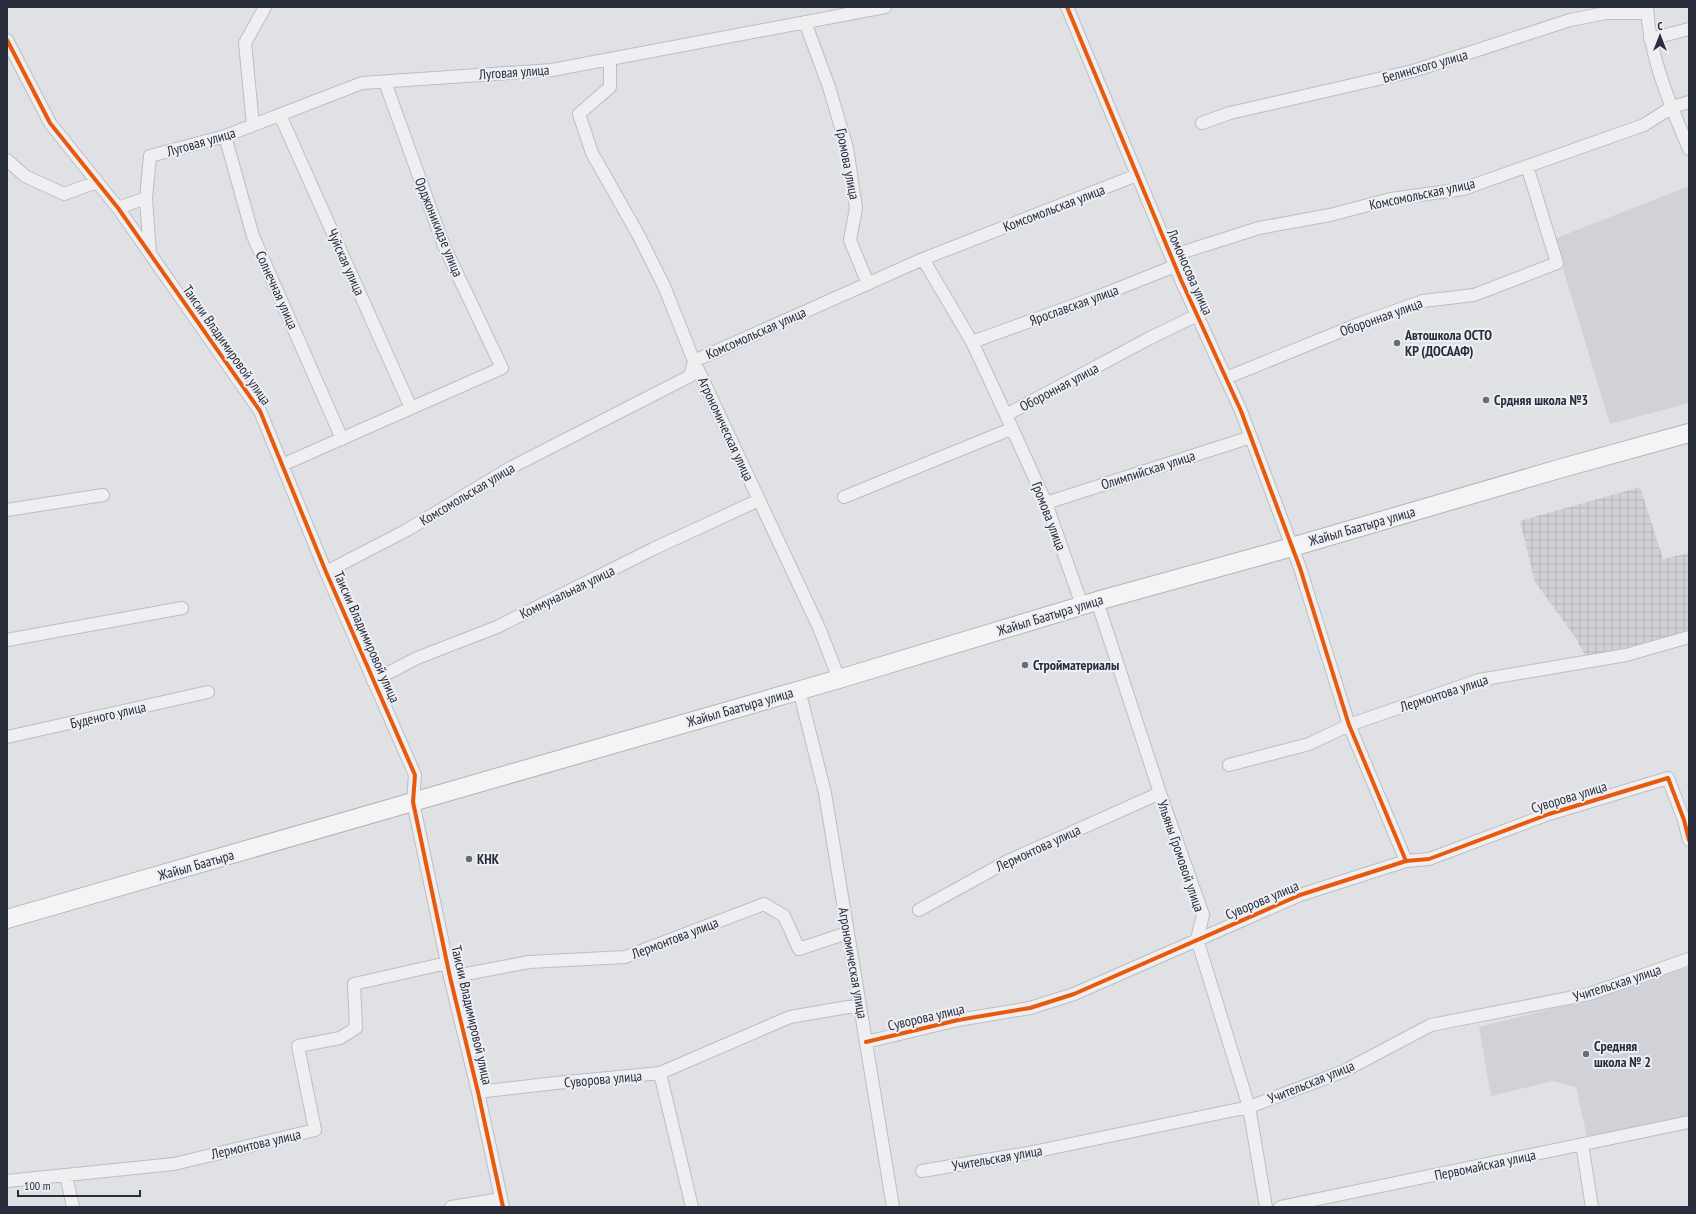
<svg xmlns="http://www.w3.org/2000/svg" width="1696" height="1214" viewBox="0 0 1696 1214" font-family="'PT Sans Narrow',sans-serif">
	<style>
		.built { fill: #d0d2d8 }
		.industrial { fill: url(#industrial-grid) }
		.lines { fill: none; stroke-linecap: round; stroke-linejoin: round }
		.minor-casing { stroke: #bdbec1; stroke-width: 14 }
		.highway-casing { stroke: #b3b4b8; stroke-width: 20 }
		.minor { stroke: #efeff1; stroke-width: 12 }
		.highway { stroke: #f4f4f5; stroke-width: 18 }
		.cycleway-casing { stroke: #edeff4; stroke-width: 6 }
		.cycleway { stroke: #e8590c; stroke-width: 4 }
		.poi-dot { fill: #696b76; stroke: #edeff4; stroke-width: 1.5 }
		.labels { text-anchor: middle; stroke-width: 4; stroke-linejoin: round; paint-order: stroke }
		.street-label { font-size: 14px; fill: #292c3b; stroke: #edeff4 }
		.poi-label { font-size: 14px; font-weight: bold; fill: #292c3b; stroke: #edeff4; text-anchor: start }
	</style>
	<defs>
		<pattern id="industrial-grid" width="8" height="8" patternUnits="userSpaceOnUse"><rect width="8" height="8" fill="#d0d2d8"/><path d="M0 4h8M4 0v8" fill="none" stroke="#b3b4ba"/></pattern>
	</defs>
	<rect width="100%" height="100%" fill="#e0e1e4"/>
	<path class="built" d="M 1689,186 L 1689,403 L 1610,424 L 1554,239 Z
		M 1689,967 L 1689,1116 L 1587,1137 L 1576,1087 L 1553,1081 L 1491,1096 L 1479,1027 L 1584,1001 Z"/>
	<path class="industrial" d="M 1640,487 L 1663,559 L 1689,553 L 1689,633 L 1587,658 L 1573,634 L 1535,582 L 1520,521 Z"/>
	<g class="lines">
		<defs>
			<path id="minor" d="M 1067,7 L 1181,280 L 1241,411 L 1300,568 L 1349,725 L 1406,861
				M 1647,7 C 1649,56 1670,104 1689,149
				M 805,22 L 829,87 L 847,148 L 856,208 L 850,240 L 868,284
				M 1650,39 L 1689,29
				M 7,40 L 50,123 L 118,208 L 260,411 L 326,572 L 415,775 L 413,802 L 450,977 L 478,1092 L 503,1207
				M 610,59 L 610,87 L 579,114 L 592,153 L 639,236 L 664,286 L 694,361 L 820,630 L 839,679
				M 280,115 L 411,408
				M 1202,123 L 1230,113 L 1413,71 L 1570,20 L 1606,13 L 1647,13
				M 253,125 L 245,43 L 265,7
				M 225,136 L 253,236 L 342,439
				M 7,160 L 25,176 L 64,194 L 97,182
				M 118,208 L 146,198
				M 150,254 L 146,198 L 150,156 L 225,136 L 362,83 L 552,70 L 885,7
				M 1171,256 L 1259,228 L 1330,215 L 1391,199 L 1463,189 L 1644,125 L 1672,107 L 1689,102
				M 923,259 L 972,342 L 1006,415 L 1046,503 L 1082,605
				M 972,342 L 1097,297 L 1175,266
				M 1226,378 L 1361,323 L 1423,301 L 1474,295 L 1557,263 L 1527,166
				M 1006,415 L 1148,339 L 1197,315
				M 282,465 L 502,368 L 444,246 L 385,82
				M 844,497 L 1011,429
				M 1046,503 L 1251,437
				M 7,510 L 103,495
				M 326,572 L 407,530 L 512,467 L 690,376 L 694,361 L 923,259 L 1137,175
				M 1097,601 L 1160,793 L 1203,915 L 1197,939 L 1249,1107 L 1266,1207
				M 7,640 L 182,608
				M 373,681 L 417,658 L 497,627 L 653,549 L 759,500
				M 799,690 L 825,793 L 893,1207
				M 7,737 L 208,692
				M 1229,765 L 1309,744 L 1349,725 L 1479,680 L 1626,655 L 1689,637
				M 919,910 L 1008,861 L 1160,793
				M 450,977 L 529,962 L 625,957 L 764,904 L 784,916 L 799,949 L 847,933
				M 866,1042 L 958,1020 L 1030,1008 L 1074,994 L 1300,895 L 1406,861 L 1429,859 L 1549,814 L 1668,778 L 1684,820 L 1689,840
				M 660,1073 L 692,1207
				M 478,1092 L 556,1083 L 660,1073 L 790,1017 L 860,1005
				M 1582,1144 L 1592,1207
				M 922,1171 L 1028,1153 L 1249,1107 L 1342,1072 L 1431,1025 L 1589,994 L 1689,959
				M 66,1175 L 73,1207
				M 7,1181 L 174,1164 L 315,1130 L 298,1046 L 340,1038 L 356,1028 L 354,984 L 447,963
				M 451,1207 L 501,1199
				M 1280,1207 L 1689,1122"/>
			<path id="highway" d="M 7,919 L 839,679 L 1097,601 L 1292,547 L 1562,468 L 1689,433"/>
		</defs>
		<use href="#minor" class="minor-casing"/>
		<use href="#highway" class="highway-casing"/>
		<use href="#minor" class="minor"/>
		<use href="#highway" class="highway"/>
		<defs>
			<path id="cycleway" d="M 1067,7 L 1181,280 L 1241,411 L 1300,568 L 1349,725 L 1406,861
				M 7,40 L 50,123 L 118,208 L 260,411 L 326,572 L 415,775 L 413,802 L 450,977 L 478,1092 L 503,1207
				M 866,1042 L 958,1020 L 1030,1008 L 1074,994 L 1300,895 L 1406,861 L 1429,859 L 1549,814 L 1668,778 L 1684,820 L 1689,840"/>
		</defs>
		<use href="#cycleway" class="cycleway-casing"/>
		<use href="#cycleway" class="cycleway"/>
	</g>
	<g class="poi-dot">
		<circle cx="1397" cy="343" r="4"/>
		<circle cx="1486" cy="400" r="4"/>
		<circle cx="1025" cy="665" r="4"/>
		<circle cx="469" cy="859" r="4"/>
		<circle cx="1586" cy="1054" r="4"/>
	</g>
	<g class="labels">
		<g class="street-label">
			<text transform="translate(1425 66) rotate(-16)" y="5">Белинского улица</text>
			<text transform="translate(514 72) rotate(-4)" y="5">Луговая улица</text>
			<text transform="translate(201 142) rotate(-16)" y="5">Луговая улица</text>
			<text transform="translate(848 164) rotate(79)" y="5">Громова улица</text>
			<text transform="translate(1422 194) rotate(-12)" y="5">Комсомольская улица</text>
			<text transform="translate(1054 208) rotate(-21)" y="5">Комсомольская улица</text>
			<text transform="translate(439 227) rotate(68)" y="5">Орджоникидзе улица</text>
			<text transform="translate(346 262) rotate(66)" y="5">Чуйская улица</text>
			<text transform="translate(1190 272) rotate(66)" y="5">Ломоносова улица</text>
			<text transform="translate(277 290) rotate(66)" y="5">Солнечная улица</text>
			<text transform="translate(1074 305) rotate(-20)" y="5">Ярославская улица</text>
			<text transform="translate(1381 317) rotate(-20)" y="5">Оборонная улица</text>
			<text transform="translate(756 333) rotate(-24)" y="5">Комсомольская улица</text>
			<text transform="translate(227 345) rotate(55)" y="5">Таисии Владимировой улица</text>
			<text transform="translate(1059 387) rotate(-28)" y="5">Оборонная улица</text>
			<text transform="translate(726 429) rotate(65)" y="5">Агрономическая улица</text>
			<text transform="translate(1148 470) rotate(-18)" y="5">Олимпийская улица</text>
			<text transform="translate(467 494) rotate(-31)" y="5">Комсомольская улица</text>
			<text transform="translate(1049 516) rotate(69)" y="5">Громова улица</text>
			<text transform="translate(1362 526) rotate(-16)" y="5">Жайыл Баатыра улица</text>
			<text transform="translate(567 592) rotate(-26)" y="5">Коммунальная улица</text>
			<text transform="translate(1050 615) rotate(-17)" y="5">Жайыл Баатыра улица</text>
			<text transform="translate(367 637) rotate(66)" y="5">Таисии Владимировой улица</text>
			<text transform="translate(1444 693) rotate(-18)" y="5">Лермонтова улица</text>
			<text transform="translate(740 707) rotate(-16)" y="5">Жайыл Баатыра улица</text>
			<text transform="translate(108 715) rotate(-13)" y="5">Буденого улица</text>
			<text transform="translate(1569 797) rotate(-17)" y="5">Суворова улица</text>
			<text transform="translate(1038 848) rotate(-25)" y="5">Лермонтова улица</text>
			<text transform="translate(1181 856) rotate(71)" y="5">Ульяны Громовой улица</text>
			<text transform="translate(196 865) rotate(-16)" y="5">Жайыл Баатыра</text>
			<text transform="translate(1262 900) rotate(-23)" y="5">Суворова улица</text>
			<text transform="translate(675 938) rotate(-21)" y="5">Лермонтова улица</text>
			<text transform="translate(853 963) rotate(80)" y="5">Агрономическая улица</text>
			<text transform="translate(1617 983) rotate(-18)" y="5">Учительская улица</text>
			<text transform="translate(472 1015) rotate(77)" y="5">Таисии Владимировой улица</text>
			<text transform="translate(926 1017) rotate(-13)" y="5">Суворова улица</text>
			<text transform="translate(603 1079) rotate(-5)" y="5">Суворова улица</text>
			<text transform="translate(1311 1082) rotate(-22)" y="5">Учительская улица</text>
			<text transform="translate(256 1144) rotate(-13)" y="5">Лермонтова улица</text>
			<text transform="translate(997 1158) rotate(-10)" y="5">Учительская улица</text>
			<text transform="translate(1485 1165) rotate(-12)" y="5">Первомайская улица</text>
		</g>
		<g class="poi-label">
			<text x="1405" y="340">Автошкола ОСТО<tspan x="1405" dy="16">КР (ДОСААФ)</tspan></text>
			<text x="1494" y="405">Срдняя школа №3</text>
			<text x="1033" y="670">Стройматериалы</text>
			<text x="477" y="864">КНК</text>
			<text x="1594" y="1051">Средняя<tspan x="1594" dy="16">школа № 2</tspan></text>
		</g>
	</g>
	<rect width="1696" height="1214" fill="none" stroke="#292c3b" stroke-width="16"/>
	<g transform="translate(1660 36)" stroke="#edeff4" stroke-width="3" paint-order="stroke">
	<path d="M0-3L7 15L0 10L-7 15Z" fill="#292c3b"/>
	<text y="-6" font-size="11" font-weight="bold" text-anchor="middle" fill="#292c3b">С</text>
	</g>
	<path d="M18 1190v6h122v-6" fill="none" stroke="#292c3b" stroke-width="2"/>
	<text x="24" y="1190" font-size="12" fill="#292c3b" stroke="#edeff4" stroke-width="3" paint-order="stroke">100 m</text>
</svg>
